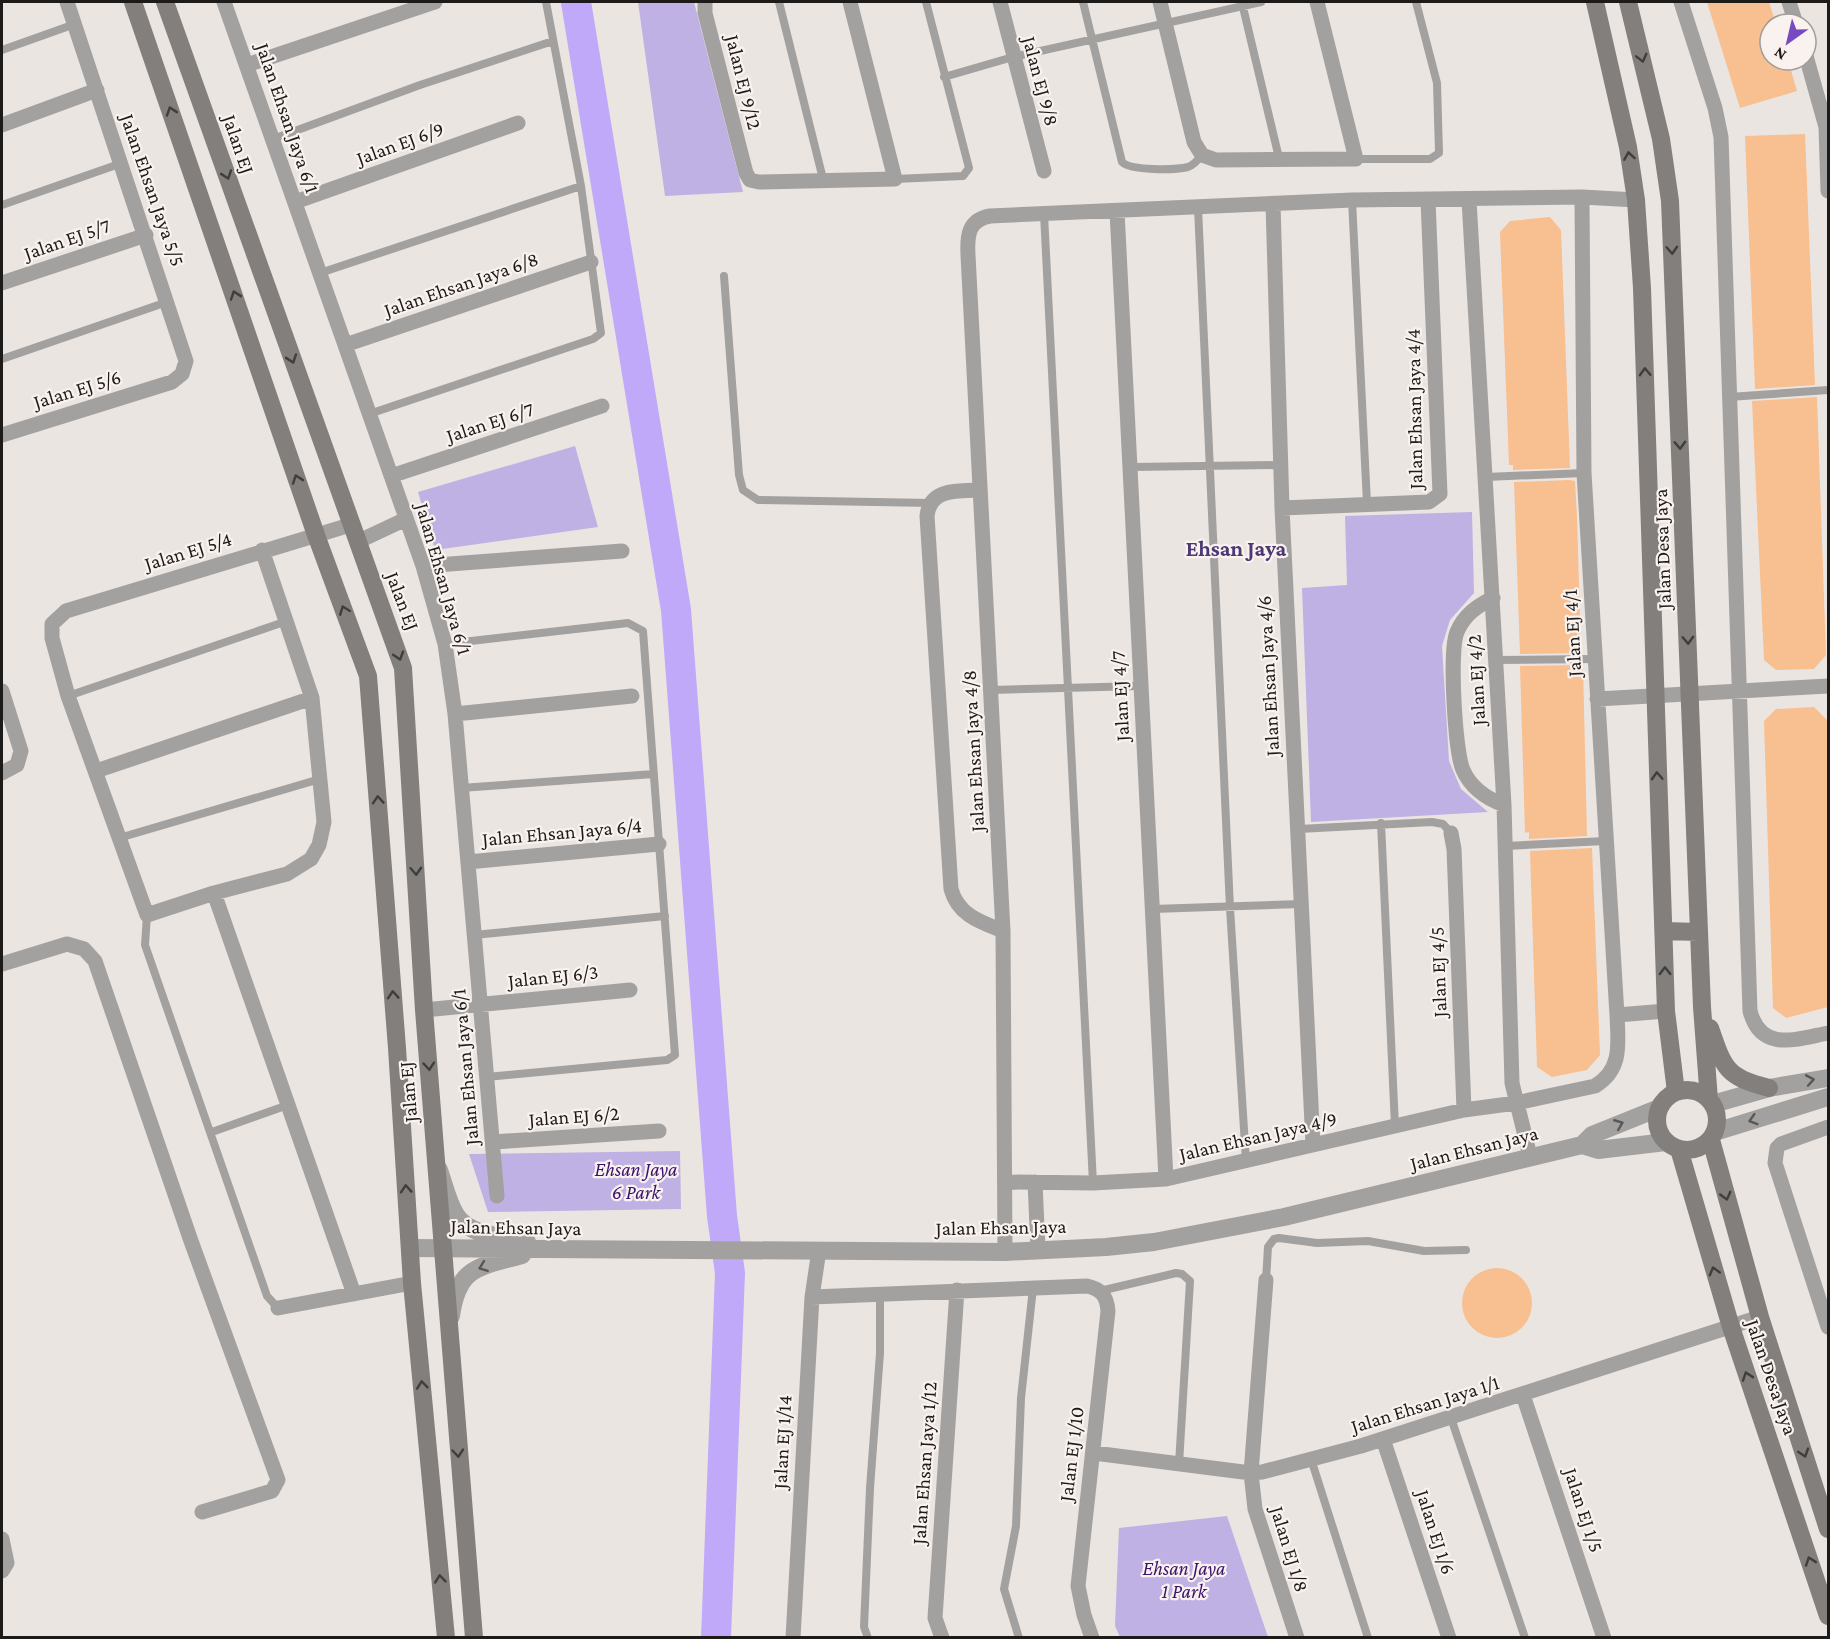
<svg xmlns="http://www.w3.org/2000/svg" width="1830" height="1639" viewBox="0 0 1830 1639" font-family="'Crimson Pro',serif">
	<style>
		.green { fill: #bfb1e4 }
		.lines { fill: none; stroke-linecap: round; stroke-linejoin: round }
		.river { stroke: #c0a9f8; stroke-width: 30 }
		.building { fill: #f8bf90 }
		.service { stroke: #a3a19f; stroke-width: 8 }
		.minor { stroke: #a3a19f; stroke-width: 15 }
		.tertiary { stroke: #a3a19f; stroke-width: 18 }
		.secondary { stroke: #827f7c; stroke-width: 18 }
		.oneway { stroke: #403e3c }
		.oneway2 { stroke: #595756 }
		.labels { text-anchor: middle; stroke-width: 4.5; stroke-linejoin: round; paint-order: stroke }
		.street-label { font-size: 20px; fill: #1d1b1a; stroke: #f9f2ee }
		.park-label { font-size: 20px; font-style: italic; fill: #3b136d; stroke: #f9f2ee }
		.quarter-label { font-size: 22px; font-weight: bold; fill: #4d3875; stroke: #f9f2ee }
	</style>
	<rect width="100%" height="100%" fill="#ebe5e1"/>
	<path class="green" d="M 638,2 L 694,2 L 743,192 L 665,196 Z
		M 575,446 L 598,527 L 435,550 L 418,492 Z
		M 1472,512 L 1474,593 L 1450,620 L 1442,646 L 1449,761 L 1461,789 L 1488,812 L 1311,822 L 1302,588 L 1347,585 L 1345,516 Z
		M 680,1151 L 681,1209 L 488,1212 L 469,1154 Z
		M 1227,1516 L 1268,1637 L 1120,1637 L 1115,1626 L 1119,1528 Z"/>
	<g class="lines">
		<path class="river" d="M 576,2 L 676,610 L 722,1216 L 730,1273 L 716,1638"/>
	</g>
	<path class="building" d="M 1707,2 L 1769,2 L 1776,24 L 1770,24 L 1770,60 L 1788,60 L 1797,91 L 1740,108 Z
		M 1805,134 L 1815,385 L 1755,389 L 1745,136 Z
		M 1550,217 L 1561,230 L 1570,468 L 1513,470 L 1513,465 L 1509,465 L 1500,232 L 1510,221 Z
		M 1817,397 L 1826,655 L 1814,669 L 1776,670 L 1764,660 L 1752,401 Z
		M 1570,480 L 1575,481 L 1577,517 L 1581,653 L 1520,654 L 1514,482 Z
		M 1583,665 L 1587,836 L 1529,839 L 1529,832 L 1525,833 L 1520,666 Z
		M 1814,707 L 1827,720 L 1828,1007 L 1786,1018 L 1773,1008 L 1764,721 L 1776,709 Z
		M 1592,848 L 1600,1055 L 1587,1070 L 1552,1077 L 1537,1067 L 1530,851 Z
		M1462 1303a35 35 0 1 1 70 0a35 35 0 1 1-70 0Z"/>
	<g class="lines">
		<path class="service" d="M 779,2 L 823,179
			M 1083,2 L 1122,162 C 1131,171 1175,170 1188,167 C 1194,165 1198,160 1202,155
			M 1242,3 L 1279,158
			M 2,50 L 75,24
			M 944,77 L 1013,57 L 1261,2
			M 273,139 L 420,85 L 553,41
			M 1356,159 L 1430,159 L 1439,153 L 1437,83 L 1416,2
			M 895,179 L 963,176 L 969,168 L 926,2
			M 1352,200 L 1367,503
			M 2,205 L 122,163
			M 1198,208 L 1230,908 L 1246,1161
			M 1044,214 L 1093,1183
			M 320,273 L 581,186
			M 724,276 L 739,475 L 743,490 L 758,500 L 931,503
			M 2,359 L 167,302
			M 1729,397 L 1828,390
			M 369,414 L 593,339 L 601,333 L 581,186 L 546,2
			M 1132,467 L 1280,465
			M 1486,477 L 1584,473
			M 445,644 L 628,623 L 643,631 L 675,1055 L 667,1060 L 487,1077
			M 1496,660 L 1595,659
			M 991,690 L 1139,686
			M 68,696 L 287,621
			M 461,788 L 654,774
			M 1381,823 L 1395,1126
			M 1299,829 L 1432,822 L 1443,824 L 1451,833
			M 119,838 L 320,779
			M 1506,846 L 1605,841
			M 1153,909 L 1301,904
			M 147,915 L 145,945 L 267,1296 L 278,1308
			M 474,935 L 665,916
			M 212,1132 L 288,1105
			M 1266,1280 L 1268,1247 L 1274,1239 L 1279,1238 L 1317,1243 L 1368,1241 L 1424,1251 L 1466,1250
			M 1100,1291 L 1176,1273 L 1182,1274 L 1190,1281 L 1179,1464
			M 1451,1418 L 1525,1638
			M 1311,1459 L 1368,1638
			M 868,1638 L 864,1627 L 870,1488 L 880,1353 L 880,1293
			M 1019,1638 L 1004,1589 L 1016,1526 L 1021,1398 L 1033,1288"/>
		<path class="minor" d="M 224,2 L 423,566 L 445,644 L 455,714 L 497,1196
			M 705,2 L 705,13 L 746,173 L 750,180 L 759,182 L 895,179 L 850,2
			M 1000,2 L 1044,171
			M 1160,2 L 1194,142 L 1202,155 L 1216,160 L 1356,159 L 1317,2
			M 1681,2 L 1715,108 L 1721,137 L 1750,1011 C 1761,1053 1797,1039 1828,1033
			M 1789,2 L 1796,24
			M 1806,56 L 1826,127 L 1828,191
			M 247,65 L 435,2
			M 2,125 L 97,90
			M 1469,200 L 1504,805 L 1512,1083 L 1530,1156
			M 295,202 L 518,123
			M 1273,204 L 1282,508 L 1313,1145
			M 1117,211 L 1166,1179
			M 2,283 L 146,235
			M 345,345 L 591,262
			M 2,435 L 172,382 L 182,374 L 186,361 L 67,2
			M 391,476 L 602,406
			M 980,490 C 958,491 930,488 927,516 L 951,889 C 958,915 980,922 1003,931
			M 1282,508 L 1429,502 L 1440,494 L 1428,200
			M 357,542 L 406,519
			M 262,550 L 312,698 L 324,822 L 319,845 L 311,859 L 287,874 L 214,893 L 147,915 L 68,696 L 52,638 L 52,624 L 66,611 L 350,525
			M 423,566 L 622,551
			M 1493,598 C 1477,606 1464,615 1457,632 C 1449,650 1455,752 1463,770 C 1471,788 1485,798 1504,805
			M 2,691 L 21,751 L 17,765 L 2,773
			M 1597,699 L 1828,686
			M 455,714 L 632,696
			M 96,771 L 312,698
			M 1451,833 L 1454,849 L 1464,1110
			M 468,862 L 659,844
			M 214,893 L 354,1294
			M 2,964 L 67,944 L 84,949 L 95,961 L 191,1241 L 278,1480 L 272,1491 L 202,1512
			M 424,1010 L 630,990
			M 1617,1015 L 1666,1011
			M 1828,1127 L 1781,1144 L 1777,1148 L 1775,1163 L 1828,1327
			M 493,1142 L 659,1131
			M 1006,1182 L 1093,1183 L 1166,1179 L 1464,1110 L 1516,1103 L 1595,1086 C 1623,1069 1618,1043 1617,1015 L 1584,473 L 1582,197
			M 1035,1182 L 1038,1250
			M 1005,1252 L 1003,931 L 968,255 C 967,236 968,220 990,216 L 1352,200 L 1582,197 L 1636,200
			M 1266,1280 L 1251,1473 L 1255,1509 L 1297,1638
			M 812,1297 L 1087,1286 C 1101,1289 1107,1296 1108,1311 L 1078,1586 L 1084,1615 L 1092,1638
			M 278,1308 L 412,1283
			M 1523,1395 L 1604,1638
			M 1383,1439 L 1449,1638
			M 1094,1453 L 1251,1473 L 1262,1472 L 1361,1446 L 1760,1317
			M 2,1539 L 7,1563 L 2,1571
			M 793,1638 L 812,1297 L 819,1250
			M 942,1638 L 935,1618 L 957,1290"/>
		<path class="tertiary" d="M 1713,1104 L 1769,1088 L 1828,1078
			M 1715,1132 L 1828,1097
			M 1582,1145 L 1592,1135 L 1659,1108
			M 439,1170 C 444,1184 448,1203 456,1215 C 469,1236 505,1237 527,1242
			M 410,1248 L 1005,1252 L 1106,1247 L 1154,1242 L 1284,1217 L 1582,1145 L 1598,1150 L 1666,1142
			M 451,1316 C 458,1266 479,1267 522,1255"/>
		<path class="secondary" d="M 133,2 L 316,535 L 368,676 L 397,1048 L 412,1283 L 446,1638
			M 165,2 L 403,668 L 424,1010 L 474,1638
			M 1595,2 L 1628,147 L 1636,200 L 1642,288 L 1666,1011 L 1676,1092
			M 1628,2 L 1661,139 L 1670,201 L 1702,1007 L 1709,1100
			M 1664,931 L 1699,932
			M 1710,1028 C 1724,1069 1726,1077 1769,1088
			M1657 1120a30 30 0 1 1 60 0a30 30 0 1 1-60 0Z
			M 1711,1140 L 1760,1317 L 1828,1529
			M 1679,1149 L 1731,1327 L 1828,1616"/>
	</g>
	<defs><path id="oneway-chevron" d="M-2-3.5L2.5 0L-2 3.5" fill="none" stroke-width="1.6" stroke-linecap="round" stroke-linejoin="round" transform="scale(1.5)"/></defs>
	<g class="oneway">
		<use href="#oneway-chevron" transform="translate(1642 58) rotate(76)"/>
		<use href="#oneway-chevron" transform="translate(171 111) rotate(-109)"/>
		<use href="#oneway-chevron" transform="translate(1629 156) rotate(-99)"/>
		<use href="#oneway-chevron" transform="translate(227 175) rotate(71)"/>
		<use href="#oneway-chevron" transform="translate(1672 250) rotate(87)"/>
		<use href="#oneway-chevron" transform="translate(235 295) rotate(-109)"/>
		<use href="#oneway-chevron" transform="translate(292 359) rotate(71)"/>
		<use href="#oneway-chevron" transform="translate(1645 372) rotate(-92)"/>
		<use href="#oneway-chevron" transform="translate(1680 445) rotate(88)"/>
		<use href="#oneway-chevron" transform="translate(297 479) rotate(-109)"/>
		<use href="#oneway-chevron" transform="translate(344 610) rotate(-111)"/>
		<use href="#oneway-chevron" transform="translate(1688 640) rotate(88)"/>
		<use href="#oneway-chevron" transform="translate(399 656) rotate(72)"/>
		<use href="#oneway-chevron" transform="translate(1657 776) rotate(-93)"/>
		<use href="#oneway-chevron" transform="translate(378 800) rotate(-94)"/>
		<use href="#oneway-chevron" transform="translate(416 871) rotate(87)"/>
		<use href="#oneway-chevron" transform="translate(1665 971) rotate(-91)"/>
		<use href="#oneway-chevron" transform="translate(393 995) rotate(-94)"/>
		<use href="#oneway-chevron" transform="translate(429 1066) rotate(85)"/>
		<use href="#oneway-chevron" transform="translate(406 1189) rotate(-94)"/>
		<use href="#oneway-chevron" transform="translate(1726 1196) rotate(75)"/>
		<use href="#oneway-chevron" transform="translate(1714 1271) rotate(-106)"/>
		<use href="#oneway-chevron" transform="translate(1747 1376) rotate(-109)"/>
		<use href="#oneway-chevron" transform="translate(422 1385) rotate(-96)"/>
		<use href="#oneway-chevron" transform="translate(458 1453) rotate(85)"/>
		<use href="#oneway-chevron" transform="translate(1804 1453) rotate(72)"/>
		<use href="#oneway-chevron" transform="translate(1810 1561) rotate(-109)"/>
		<use href="#oneway-chevron" transform="translate(440 1579) rotate(-96)"/>
	</g>
	<g class="oneway2">
		<use href="#oneway-chevron" transform="translate(1810 1080) rotate(-10)"/>
		<use href="#oneway-chevron" transform="translate(1753 1120) rotate(163)"/>
		<use href="#oneway-chevron" transform="translate(1619 1124) rotate(-22)"/>
		<use href="#oneway-chevron" transform="translate(483 1267) rotate(159)"/>
	</g>
	<g class="labels">
		<g class="street-label">
			<text transform="translate(1041 81) rotate(75)" y="7">Jalan EJ 9/8</text>
			<text transform="translate(744 82) rotate(76)" y="7">Jalan EJ 9/12</text>
			<text transform="translate(288 118) rotate(71)" y="7">Jalan Ehsan Jaya 6/1</text>
			<text transform="translate(400 143) rotate(-20)" y="7">Jalan EJ 6/9</text>
			<text transform="translate(239 144) rotate(71)" y="7">Jalan EJ</text>
			<text transform="translate(153 190) rotate(71)" y="7">Jalan Ehsan Jaya 5/5</text>
			<text transform="translate(67 239) rotate(-19)" y="7">Jalan EJ 5/7</text>
			<text transform="translate(461 284) rotate(-19)" y="7">Jalan Ehsan Jaya 6/8</text>
			<text transform="translate(77 389) rotate(-17)" y="7">Jalan EJ 5/6</text>
			<text transform="translate(1414 409) rotate(-91)" y="7">Jalan Ehsan Jaya 4/4</text>
			<text transform="translate(490 422) rotate(-18)" y="7">Jalan EJ 6/7</text>
			<text transform="translate(1662 549) rotate(-92)" y="7">Jalan Desa Jaya</text>
			<text transform="translate(188 551) rotate(-17)" y="7">Jalan EJ 5/4</text>
			<text transform="translate(444 579) rotate(74)" y="7">Jalan Ehsan Jaya 6/1</text>
			<text transform="translate(403 601) rotate(69)" y="7">Jalan EJ</text>
			<text transform="translate(1572 633) rotate(-93)" y="7">Jalan EJ 4/1</text>
			<text transform="translate(1268 676) rotate(-93)" y="7">Jalan Ehsan Jaya 4/6</text>
			<text transform="translate(1476 680) rotate(-93)" y="7">Jalan EJ 4/2</text>
			<text transform="translate(1120 696) rotate(-93)" y="7">Jalan EJ 4/7</text>
			<text transform="translate(973 751) rotate(-93)" y="7">Jalan Ehsan Jaya 4/8</text>
			<text transform="translate(562 832) rotate(-5)" y="7">Jalan Ehsan Jaya 6/4</text>
			<text transform="translate(1438 972) rotate(-92)" y="7">Jalan EJ 4/5</text>
			<text transform="translate(553 976) rotate(-6)" y="7">Jalan EJ 6/3</text>
			<text transform="translate(465 1067) rotate(-95)" y="7">Jalan Ehsan Jaya 6/1</text>
			<text transform="translate(408 1092) rotate(-95)" y="7">Jalan EJ</text>
			<text transform="translate(574 1116) rotate(-4)" y="7">Jalan EJ 6/2</text>
			<text transform="translate(1258 1136) rotate(-13)" y="7">Jalan Ehsan Jaya 4/9</text>
			<text transform="translate(1474 1148) rotate(-14)" y="7">Jalan Ehsan Jaya</text>
			<text transform="translate(516 1227) rotate(1)" y="7">Jalan Ehsan Jaya</text>
			<text transform="translate(1001 1227) rotate(-1)" y="7">Jalan Ehsan Jaya</text>
			<text transform="translate(1772 1377) rotate(71)" y="7">Jalan Desa Jaya</text>
			<text transform="translate(1425 1404) rotate(-17)" y="7">Jalan Ehsan Jaya 1/1</text>
			<text transform="translate(782 1442) rotate(-87)" y="7">Jalan EJ 1/14</text>
			<text transform="translate(1071 1454) rotate(-83)" y="7">Jalan EJ 1/10</text>
			<text transform="translate(924 1463) rotate(-86)" y="7">Jalan Ehsan Jaya 1/12</text>
			<text transform="translate(1584 1510) rotate(72)" y="7">Jalan EJ 1/5</text>
			<text transform="translate(1436 1532) rotate(72)" y="7">Jalan EJ 1/6</text>
			<text transform="translate(1290 1549) rotate(73)" y="7">Jalan EJ 1/8</text>
		</g>
		<g class="park-label">
			<text x="636" y="1176">Ehsan Jaya<tspan x="636" dy="23">6 Park</tspan></text>
			<text x="1184" y="1575">Ehsan Jaya<tspan x="1184" dy="23">1 Park</tspan></text>
		</g>
		<g class="quarter-label">
			<text x="1236" y="556">Ehsan Jaya</text>
		</g>
	</g>
	<rect width="1830" height="1639" fill="none" stroke="#1d1b1a" stroke-width="6"/>
	<g transform="translate(1788 42) rotate(214)"><circle r="28" fill="#f9f2ee" stroke="#a19c99" stroke-width="1.5"/>
	<path d="M0-4.5L10 22L0 15L-10 22Z" fill="#774ac2"/>
	<text y="-9" font-size="16" font-weight="bold" text-anchor="middle" fill="#1d1b1a">N</text>
	</g>
</svg>
